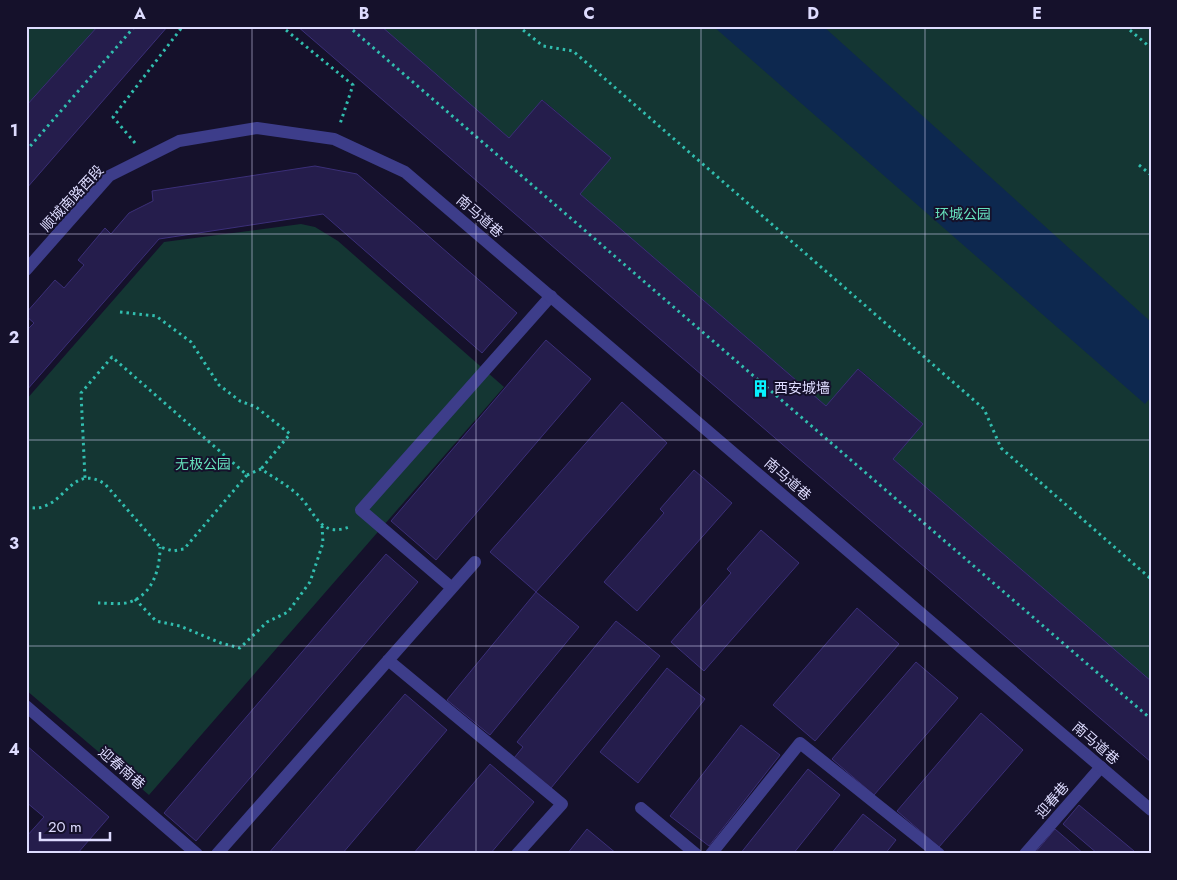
<svg xmlns="http://www.w3.org/2000/svg" width="1177" height="880" viewBox="0 0 1177 880" font-family="Jost,'Noto Sans SC',sans-serif">
	<style>
		.green { fill: #143633 }
		.water { fill: #0d284f }
		.building { fill: #251d4c; stroke: #3b2f78 }
		.lines { fill: none; stroke-linecap: round; stroke-linejoin: round }
		.path { stroke: #31beaf; stroke-width: 3; stroke-dasharray: 2.5 4; stroke-linecap: butt }
		.service { stroke: #3d3d8a; stroke-width: 12 }
		.minor { stroke: #3d3d8a; stroke-width: 12 }
		.tertiary { stroke: #3d3d8a; stroke-width: 12 }
		.grid { fill: none; stroke: #dedcff; stroke-width: 1; stroke-opacity: 0.55 }
		.labels { text-anchor: middle; stroke-width: 4; stroke-linejoin: round; paint-order: stroke }
		.street-label { font-size: 14px; fill: #dedcff; stroke: #15112b }
		.park-label { font-size: 14px; fill: #66e1bd; stroke: #15112b }
		.poi-label { font-size: 14px; fill: #dedcff; stroke: #15112b; text-anchor: start }
		.neatline { fill: none; stroke: #dedcff; stroke-width: 2 }
		.grid-label { font-size: 16px; text-anchor: middle; font-weight: bold; fill: #dedcff }
	</style>
	<rect width="100%" height="100%" fill="#15112b"/>
	<path class="green" d="M 26,26 L 98,26 L 26,106 Z
		M 381,26 L 1151,26 L 1151,681 L 893,459 L 923,424 L 859,369 L 826,406 L 580,194 L 610,158 L 543,100 L 509,138 Z
		M 301,224 L 315,227 L 338,241 L 504,387 L 149,795 L 26,690 L 26,400 L 164,242 Z"/>
	<path class="water" d="M 713,26 L 823,26 L 1151,322 L 1151,397 L 1145,404 Z"/>
	<path class="building" d="M 98,26 L 168,26 L 26,189 L 26,106 Z
		M 297,26 L 381,26 L 509,138 L 542,100 L 611,158 L 580,194 L 826,406 L 858,369 L 923,424 L 893,459 L 1151,681 L 1151,762 Z
		M 315,166 L 357,174 L 517,313 L 482,353 L 323,214 L 159,239 L 26,391 L 26,331 L 34,323 L 26,316 L 26,313 L 55,280 L 64,288 L 84,265 L 78,260 L 105,228 L 111,234 L 129,213 L 153,201 L 152,191 Z
		M 546,340 L 591,379 L 436,560 L 391,521 Z
		M 622,402 L 667,443 L 536,592 L 490,552 Z
		M 694,470 L 732,503 L 637,611 L 604,582 L 664,513 L 660,509 Z
		M 761,530 L 799,563 L 704,671 L 671,642 L 731,573 L 727,569 Z
		M 386,554 L 418,582 L 196,841 L 164,813 Z
		M 536,592 L 579,627 L 490,735 L 447,700 Z
		M 857,608 L 899,644 L 815,741 L 773,705 Z
		M 616,621 L 660,656 L 551,788 L 514,758 L 523,747 L 517,742 Z
		M 916,662 L 958,698 L 874,795 L 832,759 Z
		M 667,668 L 705,699 L 638,783 L 600,752 Z
		M 405,694 L 447,730 L 342,854 L 268,854 Z
		M 981,713 L 1023,750 L 939,847 L 897,811 Z
		M 741,725 L 780,755 L 709,846 L 670,816 Z
		M 26,745 L 109,817 L 77,854 L 26,854 L 26,837 L 44,817 L 26,802 Z
		M 490,764 L 534,802 L 490,854 L 413,854 Z
		M 808,769 L 840,795 L 793,854 L 740,854 Z
		M 1079,805 L 1134,851 L 1132,854 L 1098,854 L 1063,824 Z
		M 863,814 L 896,840 L 885,854 L 831,854 Z
		M 587,829 L 617,854 L 567,854 Z
		M 1055,829 L 1084,854 L 1034,854 Z"/>
	<g class="lines">
		<path class="path" d="M 281,26 L 353,85 L 340,124
			M 348,26 L 1151,719
			M 518,26 L 543,46 L 573,51 L 984,409 L 1001,448 L 1151,579
			M 1125,26 L 1151,48
			M 135,143 L 113,117 L 183,26
			M 26,151 L 135,26
			M 1139,165 L 1151,175
			M 120,312 L 156,316 L 191,342 L 219,385 L 240,401 L 256,407 L 290,434 L 261,469
			M 247,475 L 261,469 C 273,477 287,485 297,494 C 316,511 319,540 351,526
			M 26,507 C 33,508 39,509 45,506 C 67,498 75,465 105,484 L 160,547 L 173,551 L 184,549 L 247,475 L 112,357 L 81,393 L 85,478
			M 135,599 L 156,621 L 180,626 L 221,643 L 240,648 L 267,622 L 288,612 L 310,582 L 323,543 L 322,526
			M 98,603 C 108,603 121,605 130,602 C 153,594 160,569 160,547"/>
		<path class="service" d="M 452,588 L 361,510 L 551,296
			M 388,660 L 562,804 L 517,854
			M 641,808 L 696,854
			M 217,854 L 475,562
			M 711,854 L 800,743 L 939,854"/>
		<path class="minor" d="M 26,706 L 197,854
			M 1025,854 L 1101,767"/>
		<path class="tertiary" d="M 26,270 L 109,176 L 179,141 L 257,128 L 334,139 L 405,172 L 1151,810"/>
	</g>
	<path class="grid" d="M 252,26 L 252,854M 476,26 L 476,854M 701,26 L 701,854M 925,26 L 925,854M 26,234 L 1151,234M 26,440 L 1151,440M 26,646 L 1151,646"/>
	<defs>
		<symbol id="building-bare" viewBox="-9 -9 18 18"><path d="M-4-6H4V6H1V3H-1V6H-4ZM-2.5-4.3h1.7v1.8h-1.7ZM.8-4.3h1.7v1.8H.8ZM-2.5-1h1.7V.8h-1.7ZM.8-1h1.7V.8H.8Z" fill="#08f1fe" stroke="#15112b" stroke-width="2.5" paint-order="stroke"/></symbol>
	</defs>
	<g fill-rule="evenodd">
		<use href="#building-bare" x="748" y="376" width="25" height="25"/>
	</g>
	<g class="labels">
		<g class="street-label">
			<text transform="translate(72 198) rotate(-47)" y="5">顺城南路西段</text>
			<text transform="translate(480 216) rotate(41)" y="5">南马道巷</text>
			<text transform="translate(788 479) rotate(41)" y="5">南马道巷</text>
			<text transform="translate(1096 743) rotate(41)" y="5">南马道巷</text>
			<text transform="translate(122 768) rotate(41)" y="5">迎春南巷</text>
			<text transform="translate(1052 800) rotate(-49)" y="5">迎春巷</text>
		</g>
		<g class="park-label">
			<text x="963" y="219">环城公园</text>
			<text x="203" y="469">无极公园</text>
		</g>
		<g class="poi-label">
			<text x="774" y="393">西安城墙</text>
		</g>
	</g>
	<rect width="1177" height="880" fill="none" stroke="#15112b" stroke-width="55"/>
	<path d="M40 832v8h70v-8" fill="none" stroke="#dedcff" stroke-width="2.5"/>
	<text x="48" y="832" font-size="15" fill="#dedcff" stroke="#15112b" stroke-width="4" paint-order="stroke">20 m</text>
	<rect x="28" y="28" width="1122" height="824" class="neatline"/>
	<g class="grid-label">
		<text x="140" y="19">A</text>
		<text x="364" y="19">B</text>
		<text x="589" y="19">C</text>
		<text x="813" y="19">D</text>
		<text x="1037" y="19">E</text>
		<text x="14" y="136">1</text>
		<text x="14" y="343">2</text>
		<text x="14" y="549">3</text>
		<text x="14" y="755">4</text>
	</g>
</svg>
